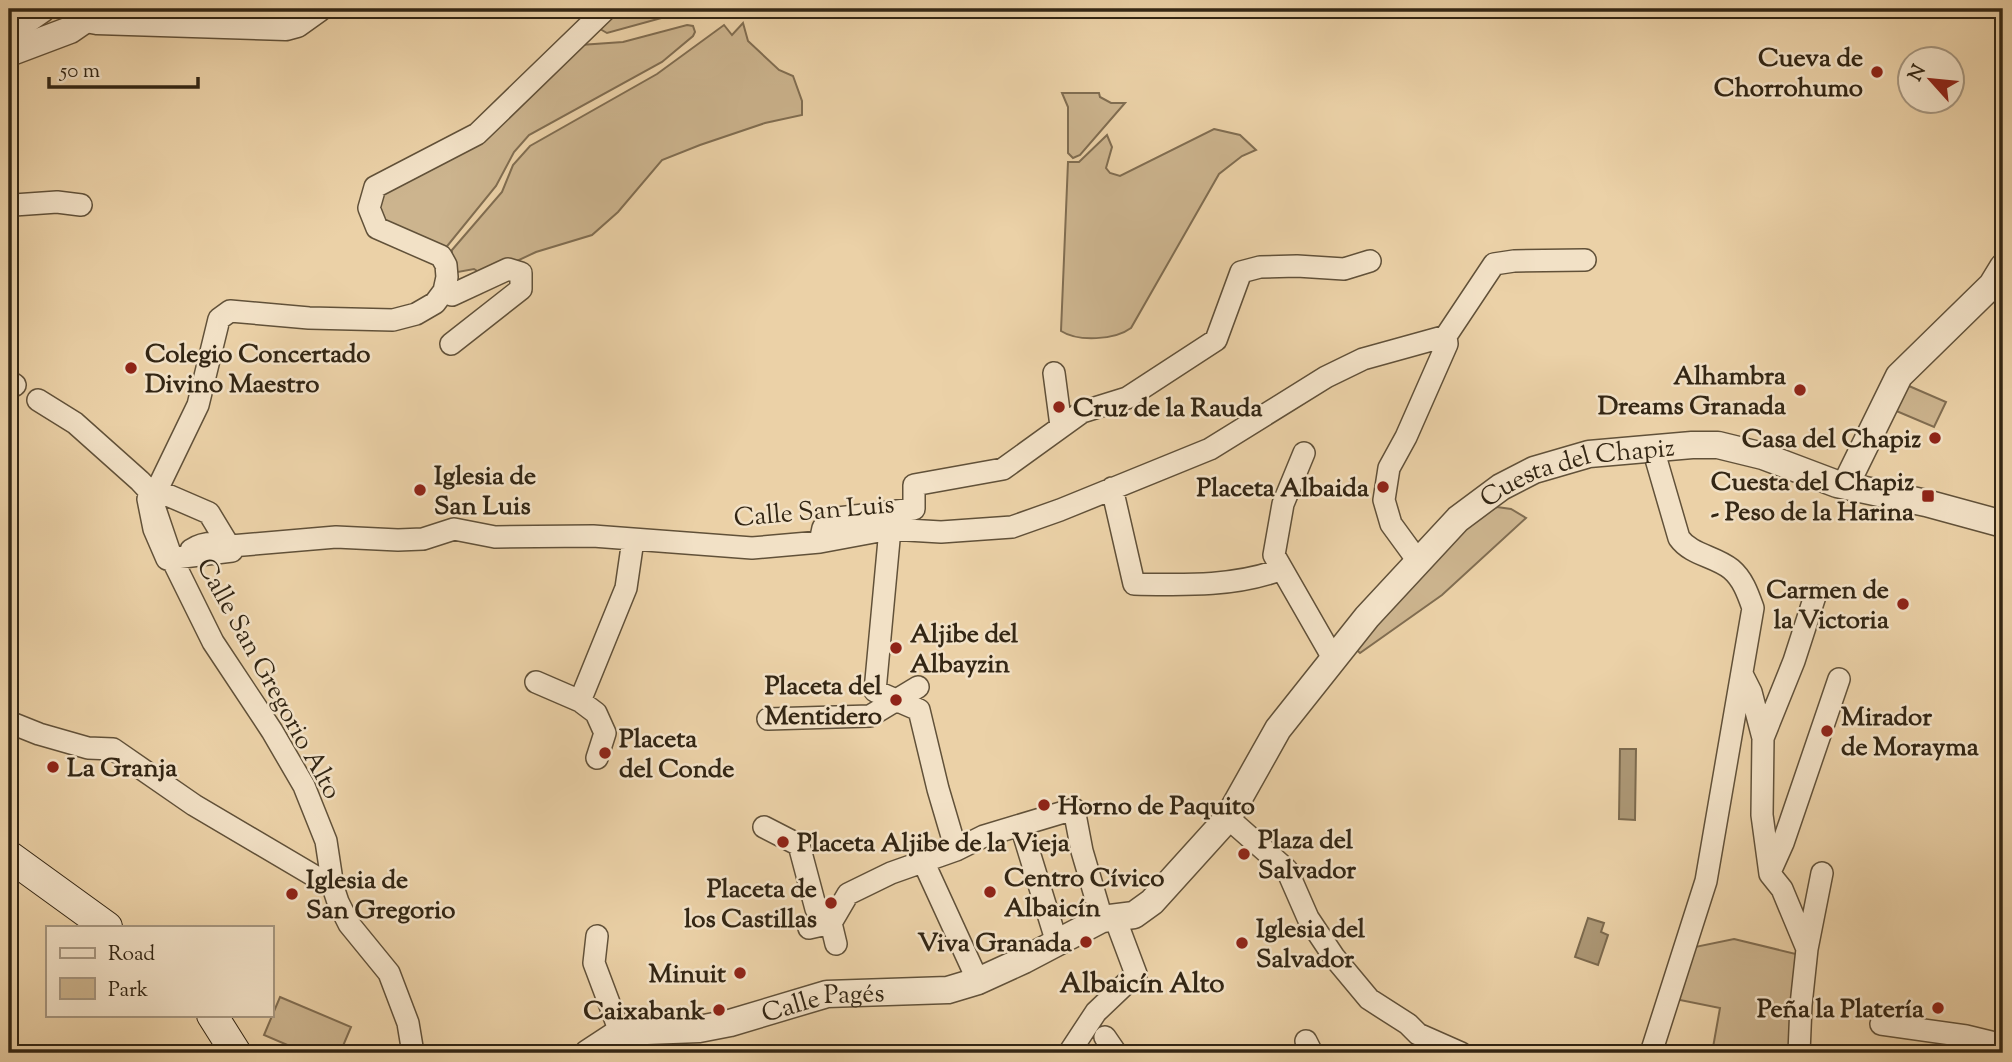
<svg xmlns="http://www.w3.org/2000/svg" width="2012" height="1062" viewBox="0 0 2012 1062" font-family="'Sorts Mill Goudy',serif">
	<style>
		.green { fill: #ccb48e; stroke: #806d51; stroke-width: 2 }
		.water { fill: #ac9775; stroke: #7c6a4e; stroke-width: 2 }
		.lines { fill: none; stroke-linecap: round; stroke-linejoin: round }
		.minor-casing { stroke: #615139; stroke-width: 24 }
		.tertiary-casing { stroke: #615139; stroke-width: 29 }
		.secondary-casing { stroke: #332614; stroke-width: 32 }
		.minor { stroke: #f2e1c6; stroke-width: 21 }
		.tertiary { stroke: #f2e1c6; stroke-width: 26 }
		.secondary { stroke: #f2e1c6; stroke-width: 30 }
		.poi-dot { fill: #8f2418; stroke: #f2e1c6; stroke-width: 2.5 }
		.labels { text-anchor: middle; stroke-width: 5; stroke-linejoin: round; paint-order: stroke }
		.poi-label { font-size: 26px; font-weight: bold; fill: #332614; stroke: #f2e1c6; text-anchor: start }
		.street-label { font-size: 26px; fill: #332614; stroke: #f2e1c6 }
		.neighbourhood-label { font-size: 28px; font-weight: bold; fill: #332614; stroke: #f2e1c6 }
	</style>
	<rect width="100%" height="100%" fill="#ebd1a7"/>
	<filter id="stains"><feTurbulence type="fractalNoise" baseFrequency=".00286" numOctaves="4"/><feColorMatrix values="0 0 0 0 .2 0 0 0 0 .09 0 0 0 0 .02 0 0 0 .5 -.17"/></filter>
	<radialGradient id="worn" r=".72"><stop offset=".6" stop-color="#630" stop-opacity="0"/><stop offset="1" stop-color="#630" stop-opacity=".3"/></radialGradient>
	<path class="green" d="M 612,9 L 675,9 L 676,14 L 607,33 L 600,29 Z
		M 743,23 L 748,41 L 779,70 L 793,76 L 802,101 L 802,115 L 765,123 L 700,145 L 662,160 L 618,212 L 592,235 L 536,252 L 485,276 L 474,269 L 458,272 L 451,263 L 452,250 L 502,192 L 513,165 L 530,146 L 657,74 L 724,25 L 732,35 Z
		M 687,25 L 693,26 L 695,32 L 693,36 L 662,62 L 529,135 L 514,152 L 496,186 L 444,250 L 384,222 L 378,199 L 580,45 L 623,42 Z
		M 1062,93 L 1099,93 L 1100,97 L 1111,103 L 1125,103 L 1080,155 L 1073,158 L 1068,153 L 1068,107 Z
		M 1214,129 L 1240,135 L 1256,150 L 1242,156 L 1219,174 L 1131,328 C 1115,340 1078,342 1061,331 L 1068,162 L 1079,162 L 1107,135 L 1112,147 L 1106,168 L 1110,173 L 1120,176 Z
		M 1909,386 L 1946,402 L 1934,427 L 1894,410 Z
		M 1497,507 L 1511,509 L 1526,518 L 1442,595 L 1360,653 L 1351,645 C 1393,598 1439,536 1497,507 Z
		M 1734,939 L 1800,955 L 1793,1053 L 1712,1053 L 1720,1008 L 1675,999 L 1690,948 Z
		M 280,997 L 351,1027 L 340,1053 L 306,1053 L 264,1035 Z"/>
	<path class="water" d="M 1620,749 L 1636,749 L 1635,820 L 1619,819 Z
		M 1588,918 L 1604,923 L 1601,932 L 1608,935 L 1598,965 L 1575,957 Z"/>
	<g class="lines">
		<defs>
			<path id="minor" d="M 9,204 L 14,205 L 57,202 L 81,205
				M 444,291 L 452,295 L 508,269 L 521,273 L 521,289 L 451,344
				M 1054,373 L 1061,426
				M 9,381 L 15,385
				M 38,400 L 75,423 L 140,481 L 154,496
				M 1304,453 L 1283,504 L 1274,555 L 1329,651 L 1335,657
				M 1112,488 L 1134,584 C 1183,585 1235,587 1282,569
				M 165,494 L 209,513 L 232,551 L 167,559 L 154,529 L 148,499 Z
				M 890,529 L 875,691 L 919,710 L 938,789 L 956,850
				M 820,542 L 823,528 L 838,518 L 914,509 L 914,485 L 1003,469 L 1082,412 L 1127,398 L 1216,340 L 1241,272 L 1260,267 L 1297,266 L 1344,269 L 1370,261
				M 191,550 C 203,542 217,542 231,546 L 336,537 L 398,540 L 423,539 L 454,529 L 495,537 L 593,536 L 752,548 L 820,542 L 890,529 L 941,532 L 1012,527 L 1060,510 L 1210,449 L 1326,377 L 1363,359 L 1446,336
				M 1418,561 L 1391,524 L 1384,500 L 1389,468 L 1406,437 L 1447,344 L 1446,336 L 1494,264 L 1514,261 L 1585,260
				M 1742,674 L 1751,692 L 1763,738
				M 536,682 L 580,701 L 596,713 L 605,733 L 597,758
				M 580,701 L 626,588 L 633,540
				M 768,719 L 870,716 L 918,687
				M 9,722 L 39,734 L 88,748 L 113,749 L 194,805 L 333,887
				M 1228,818 L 1287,870 L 1308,918 L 1334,957 L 1369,999 L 1408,1024 L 1418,1034 L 1461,1053
				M 1021,826 L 1057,943
				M 764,827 L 799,845 L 816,909 L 831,923 L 836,944
				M 923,861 L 978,981
				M 1770,872 L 1783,843 L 1839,679
				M 1770,874 L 1762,815 L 1763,738 L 1794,661 L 1815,596
				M 1770,874 L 1782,889 L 1807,949 L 1801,1005 L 1799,1053
				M 809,928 L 831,923 L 848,894 L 891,873 L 956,850 L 984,836 L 1074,809 L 1082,851 L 1102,919
				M 597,936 L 594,963 L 620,1032
				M 1807,949 L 1822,873
				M 1881,1024 L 1966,1036 L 2003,1045
				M 1105,1037 L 1116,1053
				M 1306,1041 L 1312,1053
				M 413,1053 L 408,1023 L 389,973 L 349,924 L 338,902 L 333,887 L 326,841 L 304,786 L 272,731 L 213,642 L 172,559 L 154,506 L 154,496 L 198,405 L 219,319 L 230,311 L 309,318 L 393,320 L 416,314 L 435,303 L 444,291 L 447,277 L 446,265 L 441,256 L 377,228 L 369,208 L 375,187 L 477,134 L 606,9
				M 1069,1053 L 1096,1012 L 1136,974 L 1115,918
				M 1651,1053 L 1706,881 L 1753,608 C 1748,594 1743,579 1731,569 C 1715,556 1691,555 1679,538 L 1656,459 L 1655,448"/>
			<g id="tertiary">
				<path d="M 79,9 L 86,19 L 97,21 L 286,27 L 297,24 L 318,9"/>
				<path d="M 9,32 L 42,9"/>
				<path d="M 9,53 L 70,30 L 86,19"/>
				<path d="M 1846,484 L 1899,376 L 1992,285 L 2003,267"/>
				<path id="s1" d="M 588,1053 L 620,1032 L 699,1029 L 730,1023 L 827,994 L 948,990 L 978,981 L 1024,960 L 1102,919 L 1134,915 L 1152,902 L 1228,818 L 1278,729 L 1367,617 L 1458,519 L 1501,487 L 1534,470 L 1589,454 L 1692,445 L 1718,445 L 1763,456 L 1837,484 L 1926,503 L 2003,524"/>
			</g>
			<path id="secondary" d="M 9,856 L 107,927
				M 212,1015 L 236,1053"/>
		</defs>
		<use href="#minor" class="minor-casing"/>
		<use href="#tertiary" class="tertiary-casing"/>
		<use href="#secondary" class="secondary-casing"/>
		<use href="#minor" class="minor"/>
		<use href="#tertiary" class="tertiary"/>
		<use href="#secondary" class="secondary"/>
	</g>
	<g class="poi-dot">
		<circle cx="1877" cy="72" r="7"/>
		<circle cx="131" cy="368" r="7"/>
		<circle cx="1800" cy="390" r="7"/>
		<circle cx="1059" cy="407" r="7"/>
		<circle cx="1935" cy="438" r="7"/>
		<circle cx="1383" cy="487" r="7"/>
		<circle cx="420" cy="490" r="7"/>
		<rect x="1921" y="489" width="14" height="14" rx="3.5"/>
		<circle cx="1903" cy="604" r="7"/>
		<circle cx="896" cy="648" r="7"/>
		<circle cx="896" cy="700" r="7"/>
		<circle cx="1827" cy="731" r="7"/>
		<circle cx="605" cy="753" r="7"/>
		<circle cx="53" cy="767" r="7"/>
		<circle cx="1044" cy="805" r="7"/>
		<circle cx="783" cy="842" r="7"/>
		<circle cx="1244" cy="854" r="7"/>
		<circle cx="990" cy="892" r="7"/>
		<circle cx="292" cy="894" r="7"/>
		<circle cx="831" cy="903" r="7"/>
		<circle cx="1086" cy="942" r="7"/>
		<circle cx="1242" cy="943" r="7"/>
		<circle cx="740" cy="973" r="7"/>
		<circle cx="1938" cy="1008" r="7"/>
		<circle cx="719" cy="1010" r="7"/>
	</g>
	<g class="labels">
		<g class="poi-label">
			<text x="1863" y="66" text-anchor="end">Cueva de<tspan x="1863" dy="30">Chorrohumo</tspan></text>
			<text x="145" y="362">Colegio Concertado<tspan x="145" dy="30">Divino Maestro</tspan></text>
			<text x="1786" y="384" text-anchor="end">Alhambra<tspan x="1786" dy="30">Dreams Granada</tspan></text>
			<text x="1073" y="416">Cruz de la Rauda</text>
			<text x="1921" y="447" text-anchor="end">Casa del Chapiz</text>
			<text x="434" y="484">Iglesia de<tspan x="434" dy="30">San Luis</tspan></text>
			<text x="1914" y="490" text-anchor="end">Cuesta del Chapiz<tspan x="1914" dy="30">- Peso de la Harina</tspan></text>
			<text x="1369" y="496" text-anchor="end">Placeta Albaida</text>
			<text x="1889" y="598" text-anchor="end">Carmen de<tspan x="1889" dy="30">la Victoria</tspan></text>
			<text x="910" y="642">Aljibe del<tspan x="910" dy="30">Albayzin</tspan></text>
			<text x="882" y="694" text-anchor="end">Placeta del<tspan x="882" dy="30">Mentidero</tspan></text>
			<text x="1841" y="725">Mirador<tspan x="1841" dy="30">de Morayma</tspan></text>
			<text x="619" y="747">Placeta<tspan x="619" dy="30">del Conde</tspan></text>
			<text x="67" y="776">La Granja</text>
			<text x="1058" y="814">Horno de Paquito</text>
			<text x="1258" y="848">Plaza del<tspan x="1258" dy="30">Salvador</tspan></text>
			<text x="797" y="851">Placeta Aljibe de la Vieja</text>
			<text x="1004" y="886">Centro Cívico<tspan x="1004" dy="30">Albaicín</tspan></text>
			<text x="306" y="888">Iglesia de<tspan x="306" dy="30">San Gregorio</tspan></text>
			<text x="817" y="897" text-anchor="end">Placeta de<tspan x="817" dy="30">los Castillas</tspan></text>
			<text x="1256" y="937">Iglesia del<tspan x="1256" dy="30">Salvador</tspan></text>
			<text x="1072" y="951" text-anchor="end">Viva Granada</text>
			<text x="726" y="982" text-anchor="end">Minuit</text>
			<text x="1924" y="1017" text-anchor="end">Peña la Platería</text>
			<text x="705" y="1019" text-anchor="end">Caixabank</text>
		</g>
		<g class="street-label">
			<text dy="9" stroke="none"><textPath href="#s1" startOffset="1220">Cuesta del Chapiz</textPath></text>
			<text transform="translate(814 510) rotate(-5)" y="9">Calle San Luis</text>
			<text transform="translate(270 678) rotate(61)" y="9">Calle San Gregorio Alto</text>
			<text dy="9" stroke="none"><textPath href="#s1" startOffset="245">Calle Pagés</textPath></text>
		</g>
		<g class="neighbourhood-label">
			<text x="1142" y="992">Albaicín Alto</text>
		</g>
	</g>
	<rect width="2012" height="1062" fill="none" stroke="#ebd1a7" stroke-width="35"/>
	<rect x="10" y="10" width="1991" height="1041" fill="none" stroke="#332614" stroke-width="3.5"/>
	<rect x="18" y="18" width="1977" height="1027" fill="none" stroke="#332614" stroke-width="2"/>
	<rect x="46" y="926" width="228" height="91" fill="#f2e1c6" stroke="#a6967f" stroke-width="2"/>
	<rect x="60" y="948" width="35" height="10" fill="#f2e1c6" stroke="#a6967f" stroke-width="2"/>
	<text x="108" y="960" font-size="21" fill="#332614">Road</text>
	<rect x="60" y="978" width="35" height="21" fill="#ccb48e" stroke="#a6967f" stroke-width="2"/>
	<text x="108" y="996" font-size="21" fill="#332614">Park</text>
	<g transform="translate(1931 80) rotate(297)"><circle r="33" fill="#f2e1c6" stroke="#a6967f" stroke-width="2"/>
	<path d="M0-5L12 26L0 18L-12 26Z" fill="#8f2418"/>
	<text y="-10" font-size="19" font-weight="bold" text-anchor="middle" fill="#332614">N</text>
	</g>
	<path d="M49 77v10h149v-10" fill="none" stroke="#332614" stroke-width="3.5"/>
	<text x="60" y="77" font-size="21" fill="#332614" stroke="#f2e1c6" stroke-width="5" paint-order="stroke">50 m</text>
	<rect width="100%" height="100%" filter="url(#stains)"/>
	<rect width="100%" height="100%" fill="url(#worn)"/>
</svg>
